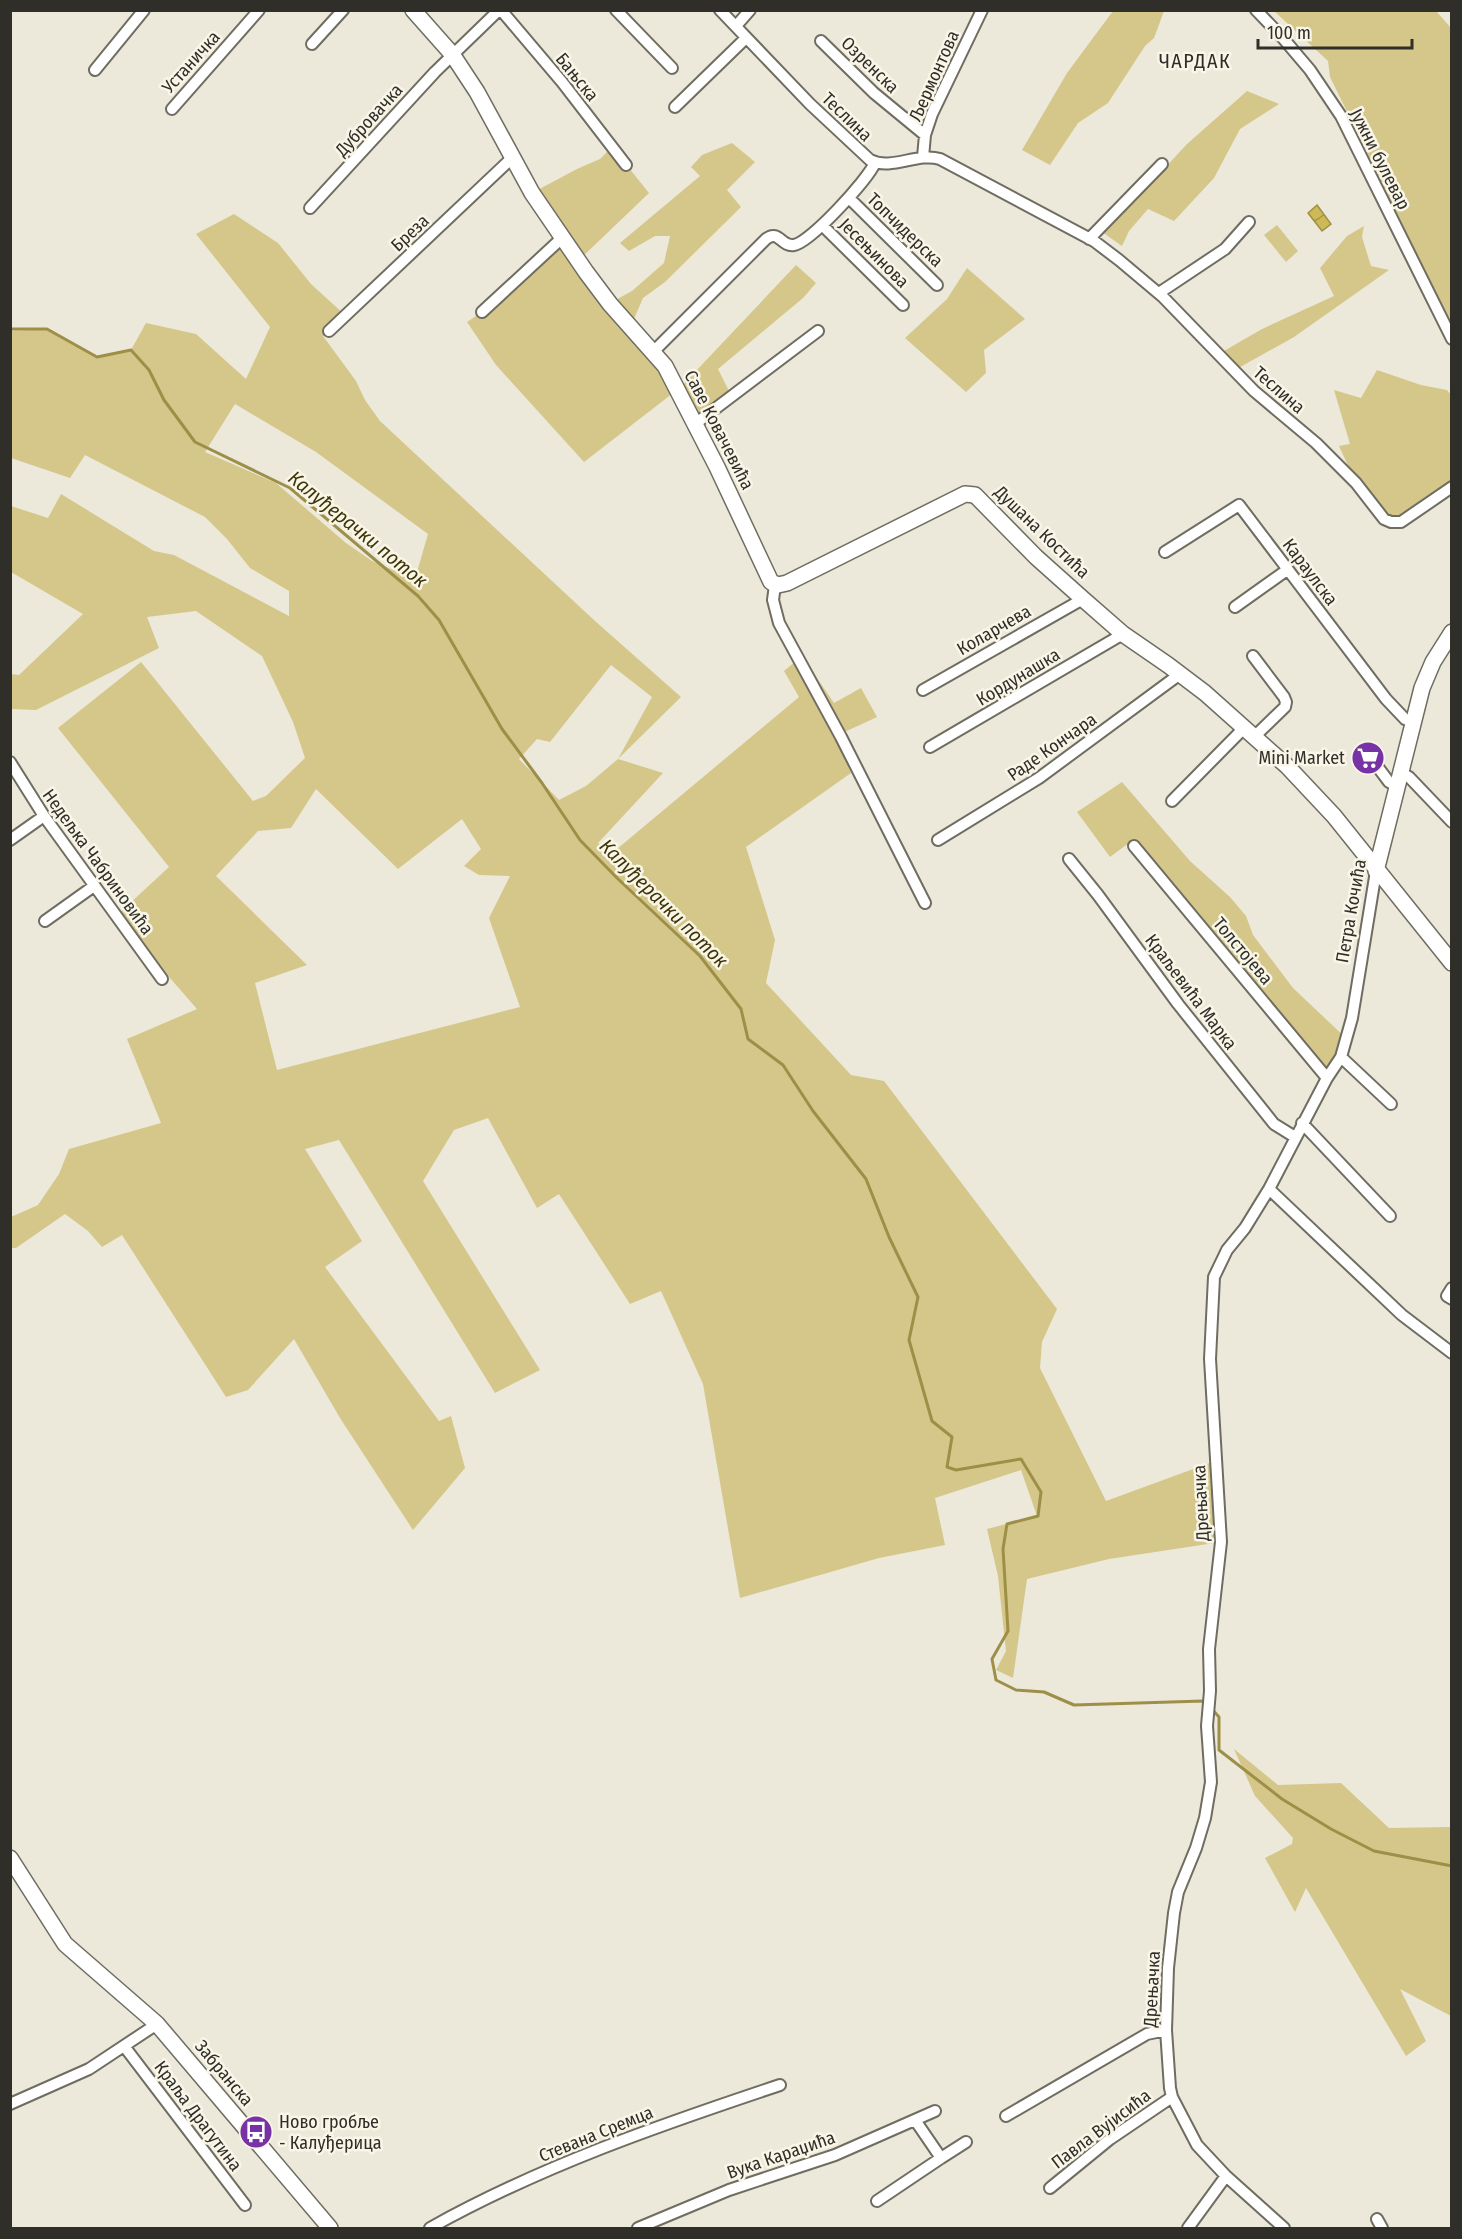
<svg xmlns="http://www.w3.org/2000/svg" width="1462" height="2239" viewBox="0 0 1462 2239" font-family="'Fira Sans Condensed',sans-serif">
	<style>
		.grass { fill: #d4c789; fill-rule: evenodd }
		.water { fill: url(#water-waves); stroke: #9e8f48; stroke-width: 1.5 }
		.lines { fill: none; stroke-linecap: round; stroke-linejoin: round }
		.stream { stroke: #9e8f48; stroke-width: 3 }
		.street-casing { stroke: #6f6d61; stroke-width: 14 }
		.secondary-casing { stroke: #6f6d61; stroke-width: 18 }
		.street { stroke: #fff; stroke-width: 10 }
		.secondary { stroke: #fff; stroke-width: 15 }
		.labels { text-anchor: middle; stroke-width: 5; stroke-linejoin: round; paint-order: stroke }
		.street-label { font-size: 18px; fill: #2f2e29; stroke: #f9f6e8 }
		.poi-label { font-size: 18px; fill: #2f2e29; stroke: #f9f6e8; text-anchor: end }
		.neighbourhood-label { font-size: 20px; letter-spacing: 1.5px; fill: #2f2e29; stroke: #f9f6e8 }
		.water-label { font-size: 20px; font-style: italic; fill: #3e360a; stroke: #f9f6e8 }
	</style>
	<defs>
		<pattern id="water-waves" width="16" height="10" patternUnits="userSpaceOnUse" patternTransform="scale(1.5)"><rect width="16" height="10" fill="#cdb955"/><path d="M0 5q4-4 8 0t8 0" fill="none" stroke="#a79746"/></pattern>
	</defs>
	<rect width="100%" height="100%" fill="#ece9db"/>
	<path class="grass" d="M 1113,11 L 1164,11 L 1154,38 L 1145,46 L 1108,103 L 1078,123 L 1050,165 L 1022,150 L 1067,73 Z
		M 1274,11 L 1436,11 L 1451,28 L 1451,323 L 1330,77 L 1328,61 Z
		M 1247,91 L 1279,104 L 1240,129 L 1214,178 L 1174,221 L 1148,209 L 1129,231 L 1122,246 L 1102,232 L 1139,196 L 1187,144 Z
		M 732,143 L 755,162 L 727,190 L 741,207 L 665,282 L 643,298 L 631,326 L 678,390 L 796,265 L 816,283 L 803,298 L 718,369 L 732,397 L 695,424 L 677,390 L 584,462 L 496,365 L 467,322 L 482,312 L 562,238 L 532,193 L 577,169 L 600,159 L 612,147 L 649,193 L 579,260 L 610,303 L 632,291 L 664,263 L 670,236 L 655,236 L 629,251 L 620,243 L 700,176 L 691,167 L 702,155 Z
		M 234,214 L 278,243 L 311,284 L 346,316 L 323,336 L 356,381 L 365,400 L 380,421 L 595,621 L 681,697 L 618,759 L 663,773 L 598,843 L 611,854 L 799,697 L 784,671 L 802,656 L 834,703 L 861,688 L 877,717 L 836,736 L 851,773 L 746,847 L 775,940 L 766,983 L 851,1075 L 884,1081 L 1057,1309 L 1042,1342 L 1040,1368 L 1106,1501 L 1215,1461 L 1221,1542 L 1109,1559 L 1027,1579 L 1013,1678 L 996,1670 L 1006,1651 L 998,1576 L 987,1529 L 1037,1516 L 1021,1470 L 935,1498 L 945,1545 L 879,1558 L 740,1598 L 703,1384 L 661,1291 L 630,1304 L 559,1194 L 537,1208 L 488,1118 L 454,1130 L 423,1181 L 540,1370 L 495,1393 L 339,1140 L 305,1149 L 362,1241 L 325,1267 L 439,1421 L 451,1416 L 465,1468 L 413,1530 L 340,1418 L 294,1339 L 248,1390 L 226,1397 L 122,1235 L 102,1247 L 88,1231 L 65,1214 L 16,1248 L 11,1248 L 11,1217 L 38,1205 L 59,1174 L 69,1149 L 161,1123 L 127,1039 L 197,1009 L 116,916 L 169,867 L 58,728 L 141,662 L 253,801 L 266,796 L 305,758 L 293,722 L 262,656 L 196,611 L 147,617 L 159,648 L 36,710 L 11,709 L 10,674 L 19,675 L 83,614 L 11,572 L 11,506 L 48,518 L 61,494 L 154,551 L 174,555 L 289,616 L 289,591 L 250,568 L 227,539 L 205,517 L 85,455 L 70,478 L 11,458 L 11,331 L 47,329 L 97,357 L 131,350 L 146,323 L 196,334 L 246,379 L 270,327 L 196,234 ZM 235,404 L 316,452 L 428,534 L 415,579 L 372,561 L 346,543 L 276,483 L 205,452 ZM 611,665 L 652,697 L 618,759 L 586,786 L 559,800 L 519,759 L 537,739 L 550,742 ZM 316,789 L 398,869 L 462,819 L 481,849 L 464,866 L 479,875 L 510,876 L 489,918 L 520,1007 L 277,1070 L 255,983 L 307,965 L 216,876 L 258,831 L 291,828 Z
		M 1277,225 L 1298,251 L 1286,262 L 1264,235 Z
		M 1364,226 L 1362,237 L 1371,266 L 1389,270 L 1294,337 L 1233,371 L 1217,355 L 1262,329 L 1334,296 L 1320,268 L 1347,236 Z
		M 967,268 L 1025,319 L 984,350 L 986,373 L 966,392 L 905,338 L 947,299 Z
		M 1377,370 L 1421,385 L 1447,390 L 1452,396 L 1451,483 L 1401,522 L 1391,522 L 1356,483 L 1339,446 L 1350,444 L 1334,390 L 1361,398 Z
		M 1122,782 L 1190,861 L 1230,897 L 1246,916 L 1253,935 L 1293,988 L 1348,1040 L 1327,1078 L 1133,840 L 1110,857 L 1077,812 Z
		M 1234,1749 L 1278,1785 L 1341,1783 L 1389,1828 L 1451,1827 L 1451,2016 L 1400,1989 L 1426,2041 L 1406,2056 L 1306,1888 L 1295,1912 L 1265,1858 L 1292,1844 L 1293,1838 L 1255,1796 Z"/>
	<path class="water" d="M 1317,205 L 1331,224 L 1322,231 L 1308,213 Z"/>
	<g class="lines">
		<path class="stream" d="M 10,329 L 47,329 L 97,357 L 131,350 L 149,370 L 164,400 L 195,442 L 290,488 L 418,596 L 439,620 L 502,729 L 542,783 L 580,840 L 617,878 L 700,956 L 741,1009 L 748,1039 L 783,1065 L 813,1111 L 866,1179 L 889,1237 L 918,1297 L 909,1340 L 932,1421 L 952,1437 L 947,1467 L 956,1470 L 1021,1459 L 1041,1492 L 1038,1516 L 1007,1524 L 1003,1549 L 1008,1631 L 992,1659 L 996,1680 L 1016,1690 L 1044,1692 L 1074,1705 L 1203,1701 L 1206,1704
			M 1211,1708 L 1219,1717 L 1219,1750 L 1282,1799 L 1331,1829 L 1374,1851 L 1452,1866"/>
		<defs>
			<path id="street" d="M 501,10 L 562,82 L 626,165
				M 616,10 L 672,68
				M 720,10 L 810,104 L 870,160 C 892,171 917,152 940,159 L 1094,241 L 1119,260 L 1163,297 L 1254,391 L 1316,443 L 1356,483 L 1384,519 L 1391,522 L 1401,522 L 1452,487
				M 1256,10 L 1282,37 L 1310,70 L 1341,116 L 1452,339
				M 736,26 L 750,10
				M 821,41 L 874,93 L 925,135
				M 312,44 L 343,10
				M 95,70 L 144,10
				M 675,107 L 746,38
				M 172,109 L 259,10
				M 923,157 L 925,135 L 932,114 L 982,10
				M 850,199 L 937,285
				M 310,208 L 435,72 L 499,10
				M 822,225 L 903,305
				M 1089,239 L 1162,164
				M 1159,293 L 1225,249 L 1249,222
				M 482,312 L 562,238
				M 329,331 L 512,158
				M 654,351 L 766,239 C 779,229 781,247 794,245 C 811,242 867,180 875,163
				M 695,424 L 818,331
				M 1165,552 L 1239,505 L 1386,699 L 1405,719 L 1414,723
				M 775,585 L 773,600 L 779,623 L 841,737 L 925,903
				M 1235,607 L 1287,570
				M 1253,656 L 1284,697 L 1286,702 L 1285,707 L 1255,736
				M 923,690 L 1083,599
				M 930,747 L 1123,634
				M 1368,754 L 1389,782 L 1398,787
				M 10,762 L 44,816 L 162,979
				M 1402,773 L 1409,777 L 1452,822
				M 1172,801 L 1245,727
				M 10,840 L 44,816
				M 938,840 L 1039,778 L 1180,674
				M 1134,846 L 1327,1078
				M 1069,859 L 1098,895 L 1178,1004 L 1274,1124 L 1295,1137
				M 45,921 L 94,886
				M 1341,1057 L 1391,1104
				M 1302,1123 L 1390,1216
				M 1269,1189 L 1402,1315 L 1452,1353
				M 1452,1288 L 1447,1296 L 1452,1299
				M 124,2046 L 245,2205
				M 10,2104 L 89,2069 L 157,2024
				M 1006,2116 L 1147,2034 L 1166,2030
				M 915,2120 L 941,2158 L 966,2142
				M 1050,2188 L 1110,2139 L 1172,2097
				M 877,2201 L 941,2158
				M 1377,2219 L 1382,2228
				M 430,2228 C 541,2166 660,2125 780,2085
				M 638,2228 L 729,2190 L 835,2155 L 935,2111
				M 1188,2228 L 1226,2176
				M 1284,2228 L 1226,2176 L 1197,2145 L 1172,2097 L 1170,2088 L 1166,2030 L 1168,1968 L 1174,1913 L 1178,1892 L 1196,1848 L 1205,1818 L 1211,1782 L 1207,1726 L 1210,1691 L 1209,1649 L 1221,1542 L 1210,1359 L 1214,1277 L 1227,1250 L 1245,1228 L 1269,1189 L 1327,1078 L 1341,1057 L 1352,1018 L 1376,871"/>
			<path id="secondary" d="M 413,10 L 452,54 L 477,92 L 532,193 L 586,272 L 610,304 L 665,366 L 717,467 L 771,582 L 778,585 L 787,583 L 965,494 L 975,495 L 1036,557 L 1083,599 L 1123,634 L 1168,665 L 1205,693 L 1288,767 L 1334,816 L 1452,963
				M 1376,871 L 1422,688 L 1433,662 L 1452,632
				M 10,1858 L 65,1944 L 157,2024 L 330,2228"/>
		</defs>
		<use href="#street" class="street-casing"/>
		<use href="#secondary" class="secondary-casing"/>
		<use href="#street" class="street"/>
		<use href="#secondary" class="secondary"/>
	</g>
	<defs>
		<symbol id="supermarket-disc" viewBox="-11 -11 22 22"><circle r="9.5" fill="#7732a6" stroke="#f9f6e8"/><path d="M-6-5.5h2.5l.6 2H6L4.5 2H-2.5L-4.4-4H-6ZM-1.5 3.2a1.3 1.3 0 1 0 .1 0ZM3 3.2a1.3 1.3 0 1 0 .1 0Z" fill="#fff"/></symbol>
		<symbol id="bus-disc" viewBox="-11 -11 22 22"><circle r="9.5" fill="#7732a6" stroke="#f9f6e8"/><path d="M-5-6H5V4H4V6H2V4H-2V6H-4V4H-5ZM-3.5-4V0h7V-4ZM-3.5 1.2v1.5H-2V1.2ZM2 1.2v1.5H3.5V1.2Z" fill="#fff"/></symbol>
	</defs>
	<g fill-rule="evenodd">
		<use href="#supermarket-disc" x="1349" y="739" width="38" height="38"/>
		<use href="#bus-disc" x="237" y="2113" width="38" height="38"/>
	</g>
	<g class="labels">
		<g class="street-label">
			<text transform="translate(191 62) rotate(-48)" y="6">Устаничка</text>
			<text transform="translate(870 65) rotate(44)" y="6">Озренска</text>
			<text transform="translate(934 76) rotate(-66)" y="6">Љермонтова</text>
			<text transform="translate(577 77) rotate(51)" y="6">Бањска</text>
			<text transform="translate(847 117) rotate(44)" y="6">Теслина</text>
			<text transform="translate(369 120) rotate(-48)" y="6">Дубровачка</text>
			<text transform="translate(1380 159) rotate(63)" y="6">Јужни булевар</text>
			<text transform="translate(905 230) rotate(44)" y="6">Топчидерска</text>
			<text transform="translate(410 233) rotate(-43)" y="6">Бреза</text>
			<text transform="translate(874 253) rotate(45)" y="6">Јесењинова</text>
			<text transform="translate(1279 390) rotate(41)" y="6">Теслина</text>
			<text transform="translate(719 430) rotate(63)" y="6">Саве Ковачевића</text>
			<text transform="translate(1042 532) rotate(44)" y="6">Душана Костића</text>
			<text transform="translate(1310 572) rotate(53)" y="6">Караулска</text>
			<text transform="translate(994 630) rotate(-30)" y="6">Коларчева</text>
			<text transform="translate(1018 677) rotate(-31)" y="6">Кордунашка</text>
			<text transform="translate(1052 747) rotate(-35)" y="6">Раде Кончара</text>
			<text transform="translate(98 862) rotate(54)" y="6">Недељка Чабриновића</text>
			<text transform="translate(1351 911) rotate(-80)" y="6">Петра Кочића</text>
			<text transform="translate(1243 951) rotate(50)" y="6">Толстојева</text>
			<text transform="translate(1191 992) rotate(53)" y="6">Краљевића Марка</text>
			<text transform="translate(1201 1503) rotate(-93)" y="6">Дрењачка</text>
			<text transform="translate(1152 1989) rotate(-87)" y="6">Дрењачка</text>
			<text transform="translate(224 2073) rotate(50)" y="6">Забранска</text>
			<text transform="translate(198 2116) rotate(53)" y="6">Краља Драгутина</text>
			<text transform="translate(1101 2129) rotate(-37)" y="6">Павла Вујисића</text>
			<text transform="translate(596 2134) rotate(-22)" y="6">Стевана Сремца</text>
			<text transform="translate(781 2155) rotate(-19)" y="6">Вука Караџића</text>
		</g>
		<g class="poi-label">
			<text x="1345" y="764">Mini Market</text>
			<text x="279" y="2128" text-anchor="start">Ново гробље<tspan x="279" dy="21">- Калуђерица</tspan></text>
		</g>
		<g class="neighbourhood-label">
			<text x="1195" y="68">ЧАРДАК</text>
		</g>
		<g class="water-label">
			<text transform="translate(358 529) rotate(39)" y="7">Калуђерачки поток</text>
			<text transform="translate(664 903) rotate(45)" y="7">Калуђерачки поток</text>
		</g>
	</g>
	<rect width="1462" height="2239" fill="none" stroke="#2f2e29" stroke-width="24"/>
	<path d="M1258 39v9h154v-9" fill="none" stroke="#2f2e29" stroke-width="3"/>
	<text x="1267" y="39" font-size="18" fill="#2f2e29" stroke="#f9f6e8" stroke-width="4.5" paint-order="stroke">100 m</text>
</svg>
